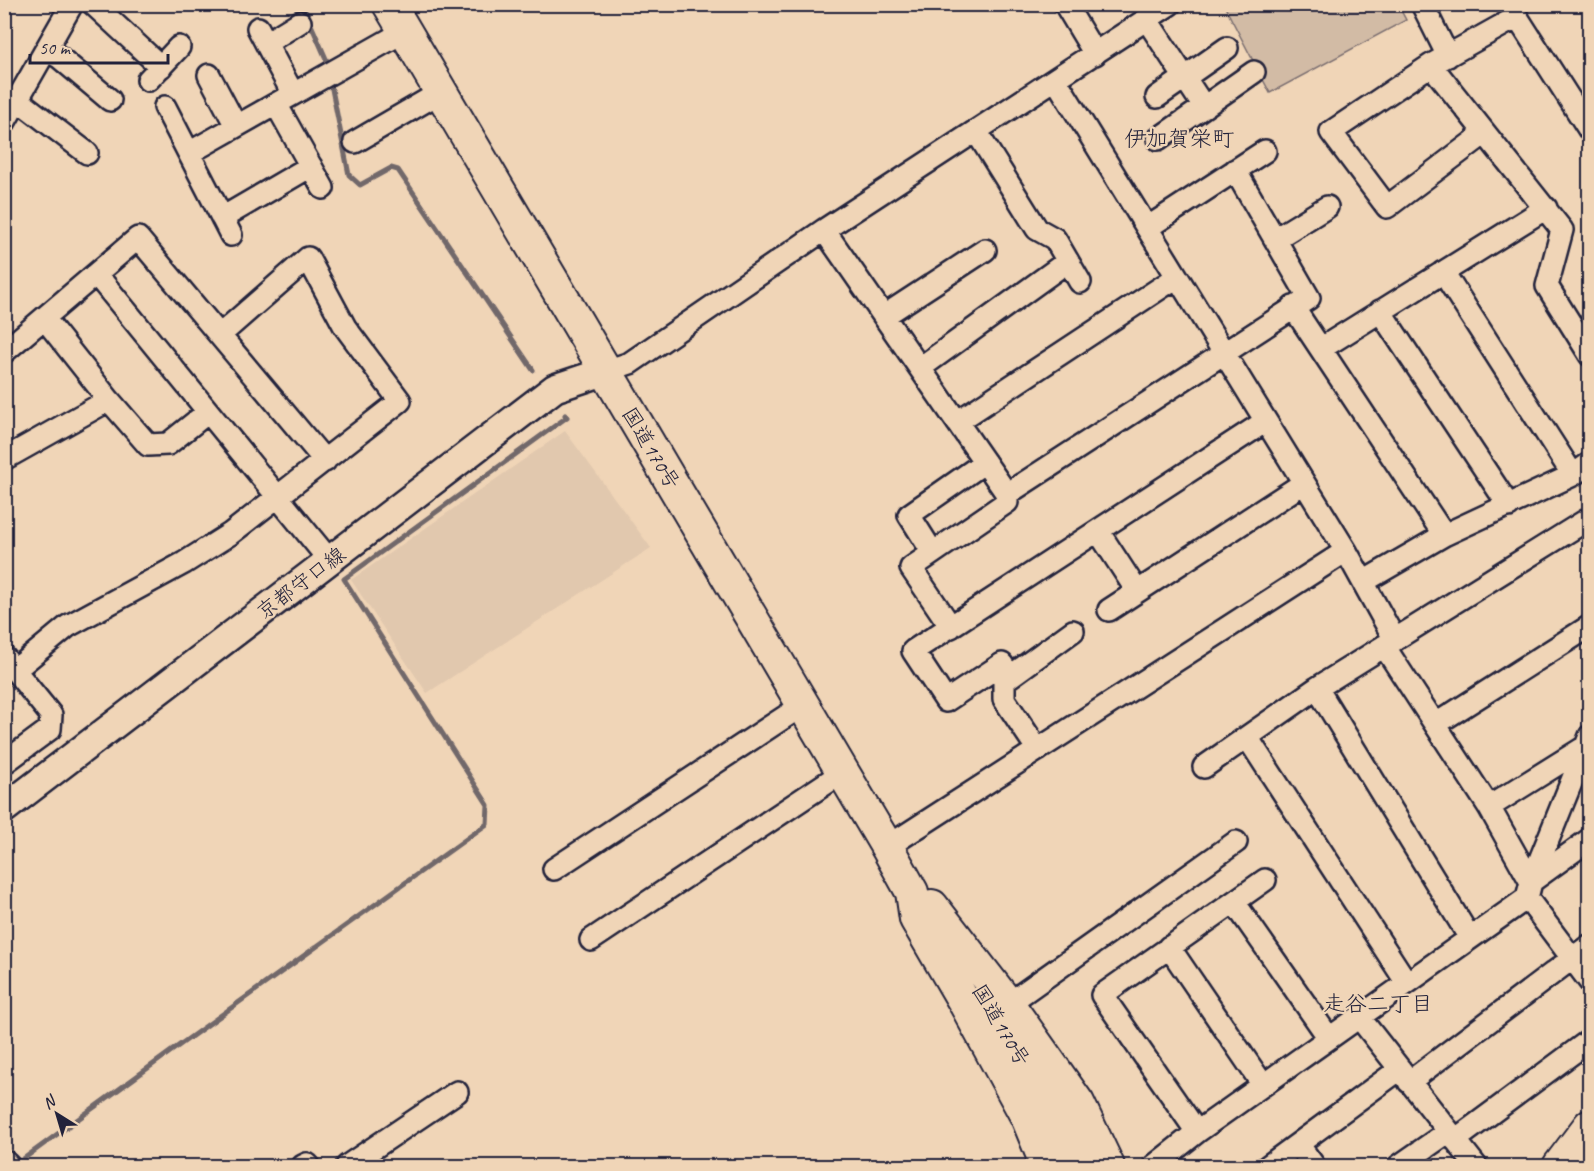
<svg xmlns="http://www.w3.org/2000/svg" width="1594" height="1171" viewBox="0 0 1594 1171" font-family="Caveat,'Klee One',sans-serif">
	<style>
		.built { fill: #e1c8ae }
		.green { fill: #d2bba5; stroke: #7a6e70; stroke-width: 1.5 }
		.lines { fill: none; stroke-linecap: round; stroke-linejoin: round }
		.stream { stroke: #71676b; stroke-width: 5 }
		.minor-casing { stroke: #22223b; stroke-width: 26 }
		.major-casing { stroke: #22223b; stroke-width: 32 }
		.highway-casing { stroke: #22223b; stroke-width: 36 }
		.minor { stroke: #f0d5b7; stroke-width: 21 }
		.major { stroke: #f0d5b7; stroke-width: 27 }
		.highway { stroke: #f0d5b7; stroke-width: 32 }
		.labels { text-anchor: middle; stroke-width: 4.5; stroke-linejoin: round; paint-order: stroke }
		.street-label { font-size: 21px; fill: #22223b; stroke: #f0d5b7 }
		.neighbourhood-label { font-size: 22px; fill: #22223b; stroke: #f0d5b7 }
	</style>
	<rect width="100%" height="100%" fill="#f0d5b7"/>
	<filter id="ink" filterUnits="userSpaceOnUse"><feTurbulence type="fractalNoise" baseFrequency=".0167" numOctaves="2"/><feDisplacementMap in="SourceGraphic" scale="12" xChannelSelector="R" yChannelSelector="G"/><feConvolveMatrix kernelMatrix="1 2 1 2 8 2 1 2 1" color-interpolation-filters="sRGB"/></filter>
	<g filter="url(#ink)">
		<path class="built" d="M 565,431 L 651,548 L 427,693 L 351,580 Z"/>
		<path class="green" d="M 1224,5 L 1398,5 L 1406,20 L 1270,93 Z"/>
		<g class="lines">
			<path class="stream" d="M 302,4 L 327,61 L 328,70
				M 330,79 L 349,175 L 360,185 L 391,168 L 398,170 L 533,370
				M 15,1165 L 181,1044 L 487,824 L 488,805 L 344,579 L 567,417 L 565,415"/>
			<defs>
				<path id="minor" d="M 93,4 L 161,67
					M 1065,4 L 1095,54
					M 1422,4 L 1448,56
					M 1147,20 L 1204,107
					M 258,28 L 293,94
					M 266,43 L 300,22
					M 46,50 L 59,57 L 110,100
					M 1431,65 L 1562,230 L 1547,286 L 1590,355
					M 209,75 L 236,126
					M 148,80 L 179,47
					M 1056,80 L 1346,551 L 1395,640
					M 1157,97 L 1227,48
					M 18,100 L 87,153
					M 276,104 L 323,188
					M 165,107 L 231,235
					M 4,123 L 72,4
					M 976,131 L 1037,229 L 1055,239 L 1080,282
					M 1485,133 L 1387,207 L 1331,132 L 1431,65 L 1517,17 L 1590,131
					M 1158,139 L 1254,72
					M 355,142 L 441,92
					M 189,153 L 405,31
					M 222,218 L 311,166
					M 1147,228 L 1265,151
					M 824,230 L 1007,494 L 1007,502 L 911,568 L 951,627
					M 1275,239 L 1327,207
					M 1443,272 L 1573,475
					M 96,274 L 330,561
					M 1293,307 L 1444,535
					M 1380,311 L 1509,506
					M 884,316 L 985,250
					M 44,318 L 109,400 L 148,445 L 168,444 L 208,412
					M 1322,348 L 1546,208
					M 4,352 L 138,238 L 325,461
					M 920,368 L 1068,261
					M 606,371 L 630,363 L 824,230 L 1170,4
					M 957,422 L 1177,277
					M 4,459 L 109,400
					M 1007,494 L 1309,298 L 1235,170
					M 1098,531 L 1137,591
					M 933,553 L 909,515 L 985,462
					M 1363,582 L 1444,535 L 1573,475 L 1590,463
					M 1109,610 L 1304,483
					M 1384,646 L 1489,807 L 1531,882
					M 4,657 L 51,715 L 50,729 L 4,763
					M 15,670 L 68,626 L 184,563 L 230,534 L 400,401 L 345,327 L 308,258 L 220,335
					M 1010,676 L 1002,664 L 946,701 L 913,651 L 1266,421
					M 1317,688 L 1470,938
					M 1436,724 L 1590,626
					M 1247,737 L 1407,983
					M 1038,750 L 1004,699 L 1004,681 L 1073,631
					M 1204,767 L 1317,688 L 1590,518
					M 1489,807 L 1585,747
					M 887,847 L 1346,551
					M 554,869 L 803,705
					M 1532,881 L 1590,839
					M 1527,898 L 1590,982
					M 1234,902 L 1329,1038
					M 591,940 L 843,772
					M 1169,947 L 1263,1085
					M 1008,1004 L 1236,842
					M 1359,1017 L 1476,1166
					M 1409,1082 L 1590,945
					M 1197,1132 L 1102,995 L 1265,880
					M 1455,1140 L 1590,1040
					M 1298,1144 L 1314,1166
					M 4,1161 L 9,1166
					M 303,1166 L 307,1164 L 309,1166
					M 347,1166 L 457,1092
					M 1154,1166 L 1197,1132 L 1527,898 L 1531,882 L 1590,736
					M 1268,1166 L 1400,1069
					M 1399,1166 L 1448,1132"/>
				<path id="major" d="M 4,809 L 555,388 L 606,371"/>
				<path id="highway" d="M 389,4 L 887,847 L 912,892 L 916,919 L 966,1005 L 1027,1117 L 1047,1166
					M 932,906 L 1008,1004 L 1078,1103 L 1108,1166
					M 991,1008 L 1049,1108 L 1079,1166
					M 1559,1166 L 1590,1125
					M 1588,1166 L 1590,1164"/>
			</defs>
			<use href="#minor" class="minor-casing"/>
			<use href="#major" class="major-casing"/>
			<use href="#highway" class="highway-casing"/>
			<use href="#minor" class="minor"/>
			<use href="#major" class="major"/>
			<use href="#highway" class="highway"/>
		</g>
	</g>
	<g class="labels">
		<g class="street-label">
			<text transform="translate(651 448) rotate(59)" y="7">国道170号</text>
			<text transform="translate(301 583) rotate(-37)" y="7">京都守口線</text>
			<text transform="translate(1001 1025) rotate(59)" y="7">国道170号</text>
		</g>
		<g class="neighbourhood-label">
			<text x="1179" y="146">伊加賀栄町</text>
			<text x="1378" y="1011">走谷二丁目</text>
		</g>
	</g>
	<rect width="1594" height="1171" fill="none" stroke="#f0d5b7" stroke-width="24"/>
	<rect x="12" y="12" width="1570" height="1147" fill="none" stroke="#22223b" stroke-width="2" filter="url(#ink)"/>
	<g transform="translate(57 1114) rotate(323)" stroke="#f0d5b7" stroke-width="4.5" paint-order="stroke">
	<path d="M0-4.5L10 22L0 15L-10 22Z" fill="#22223b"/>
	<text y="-9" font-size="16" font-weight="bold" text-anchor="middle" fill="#22223b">N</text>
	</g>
	<path d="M30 54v9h138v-9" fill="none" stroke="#22223b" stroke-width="3"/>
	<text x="39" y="54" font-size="18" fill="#22223b" stroke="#f0d5b7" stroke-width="4.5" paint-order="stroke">50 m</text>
</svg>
